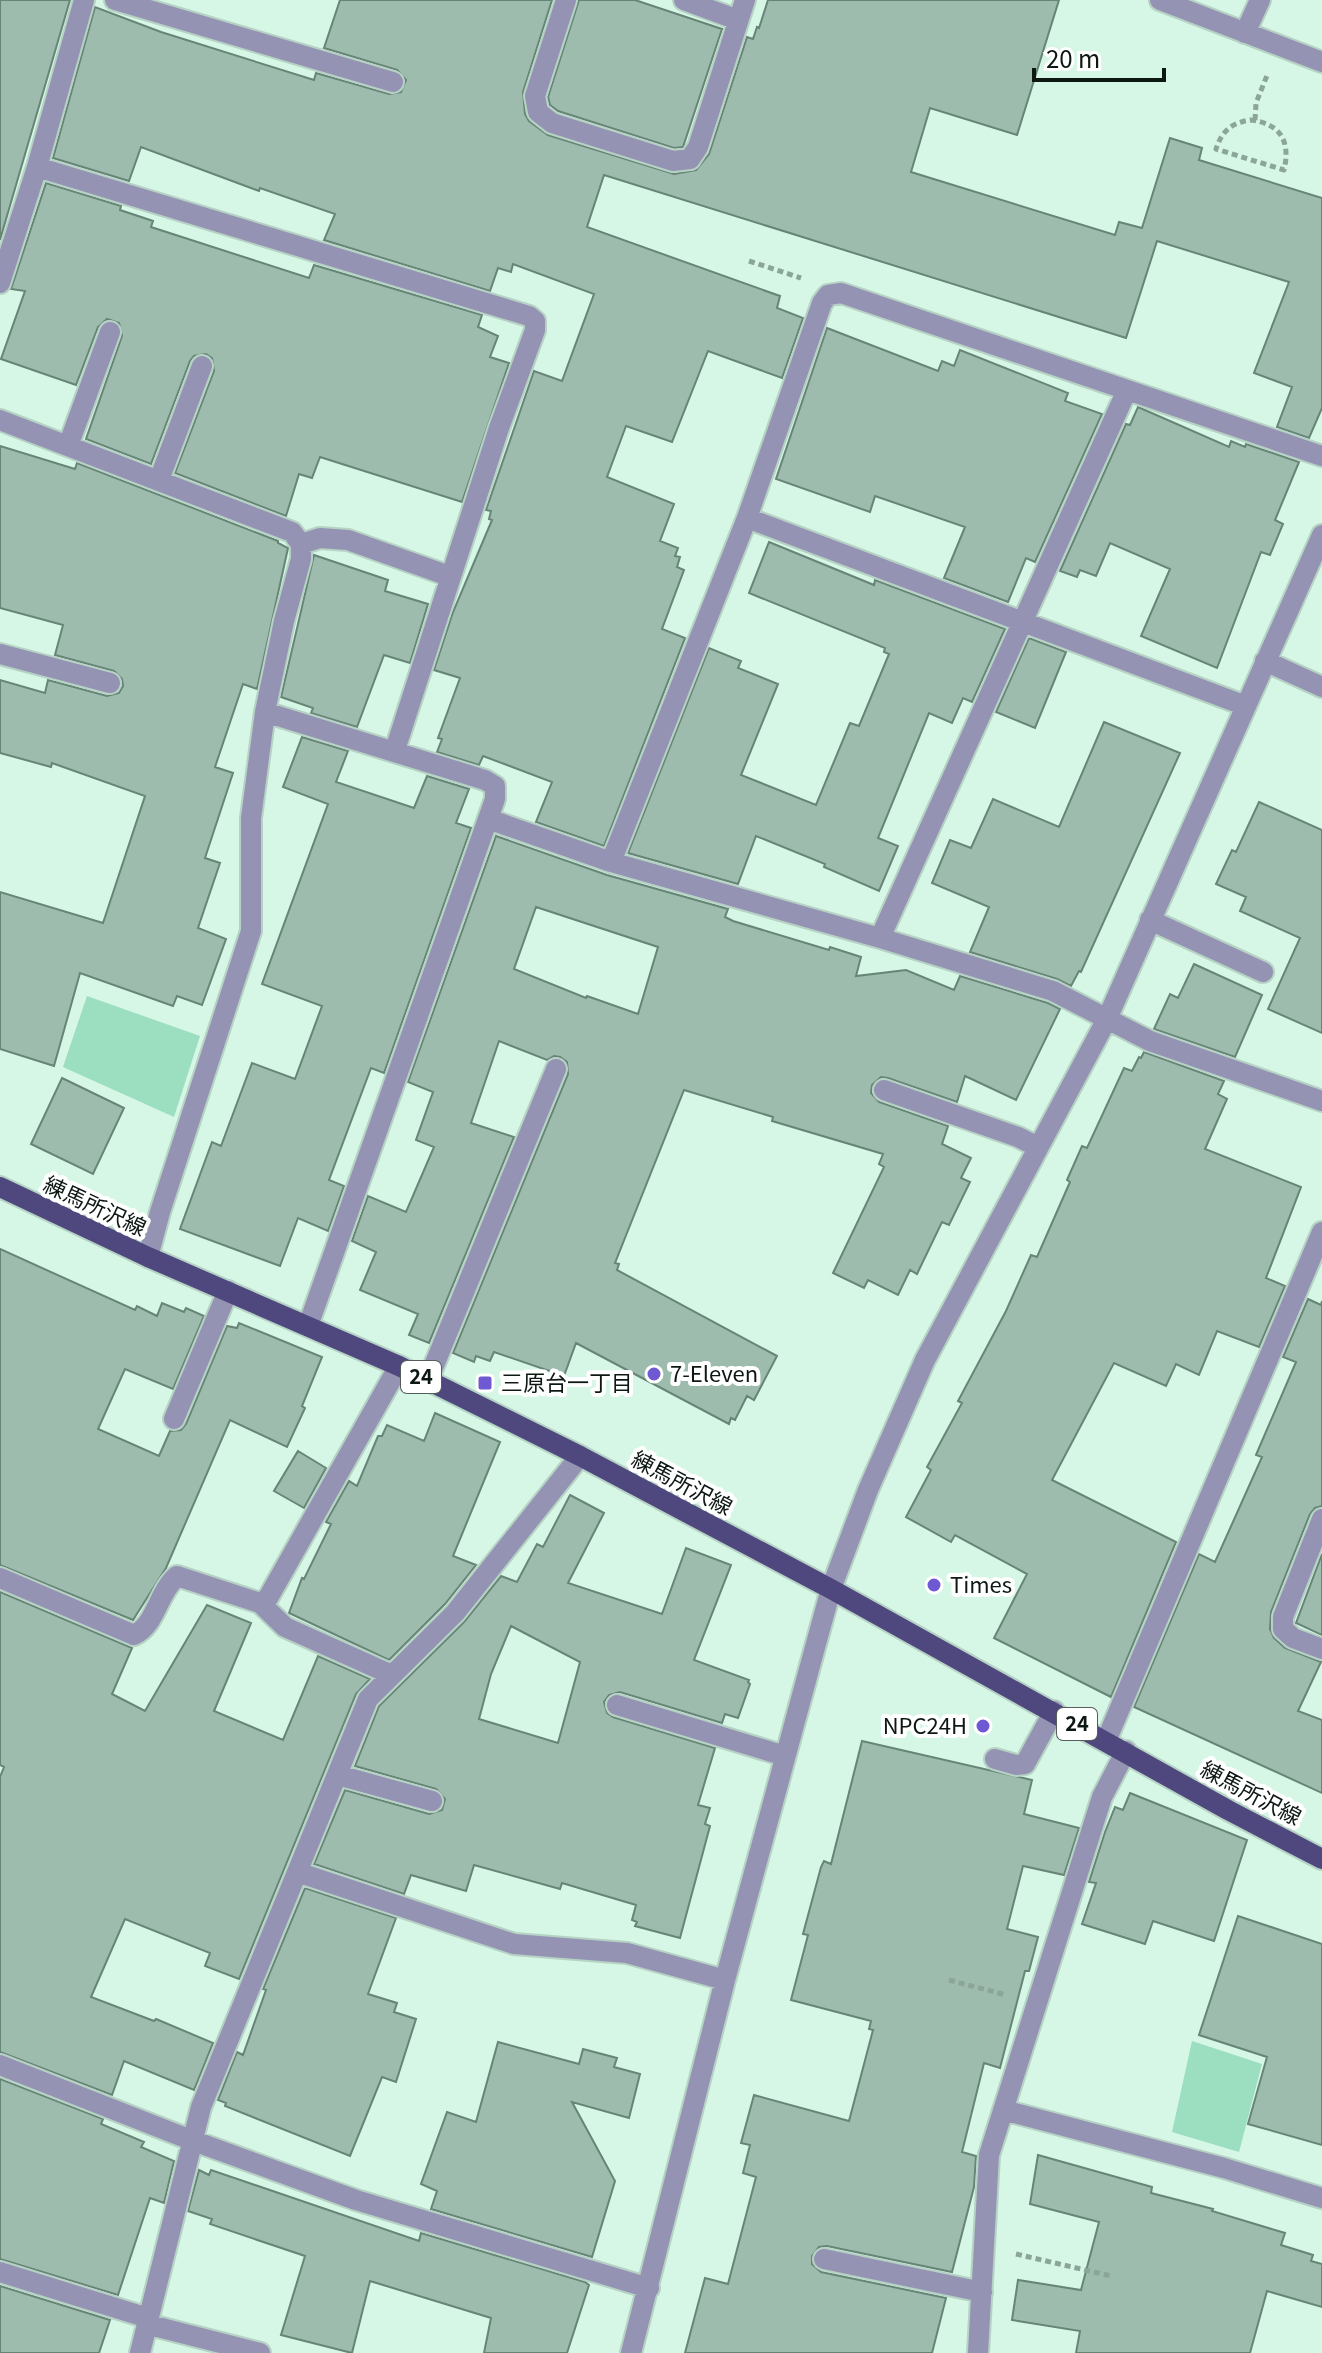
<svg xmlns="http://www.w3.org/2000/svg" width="1322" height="2353" viewBox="0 0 1322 2353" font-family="Georgia,'Noto Sans JP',serif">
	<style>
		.green { fill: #9cdec0 }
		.building { fill: #9dbcad; stroke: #678577; stroke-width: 2; fill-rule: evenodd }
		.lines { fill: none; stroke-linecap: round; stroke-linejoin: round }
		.minor-casing { stroke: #b6d2c4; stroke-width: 24 }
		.major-casing { stroke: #b6d2c4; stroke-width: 24 }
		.path { stroke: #8ca599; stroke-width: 5; stroke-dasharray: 6 4; stroke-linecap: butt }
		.minor { stroke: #9493b3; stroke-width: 20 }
		.major { stroke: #4e487f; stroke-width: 20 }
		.poi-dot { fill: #6f59d3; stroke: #fff; stroke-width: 3 }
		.labels { text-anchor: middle; stroke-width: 8; stroke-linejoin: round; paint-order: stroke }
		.shield { fill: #fff; stroke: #565d5a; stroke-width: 2 }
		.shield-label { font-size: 20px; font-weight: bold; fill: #0d1813 }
		.street-label { font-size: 22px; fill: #0d1813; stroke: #fff }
		.poi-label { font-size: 22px; fill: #0d1813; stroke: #fff; text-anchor: start }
	</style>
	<rect width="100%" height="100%" fill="#d6f6e6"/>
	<path class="green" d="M 87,996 L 200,1036 L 174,1117 L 63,1067 Z
		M 1192,2041 L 1262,2064 L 1239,2152 L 1172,2132 Z"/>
	<path class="building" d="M 0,0 L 70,0 L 0,240 Z
		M 340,0 L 552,0 L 523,92 L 525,114 L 529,121 L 548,135 L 674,174 L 696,170 L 709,154 L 747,37 L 753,39 L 757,27 L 759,28 L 768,0 L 1059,0 L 1017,135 L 930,108 L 911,172 L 1115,235 L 1119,222 L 1142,228 L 1170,138 L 1202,148 L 1199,160 L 1322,198 L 1322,408 L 1309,438 L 1277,427 L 1292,387 L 1254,373 L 1289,282 L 1157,241 L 1126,338 L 604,175 L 587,227 L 780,296 L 777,308 L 803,318 L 782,378 L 708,351 L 672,442 L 626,426 L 607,477 L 674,504 L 660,541 L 678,548 L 675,556 L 680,557 L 677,567 L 684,570 L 662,629 L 685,638 L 604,846 L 536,822 L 552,782 L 483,756 L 479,765 L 437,752 L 442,739 L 438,738 L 460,678 L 434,670 L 453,612 L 492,520 L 489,519 L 491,511 L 486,510 L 534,371 L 562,381 L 594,294 L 513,264 L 511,272 L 498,268 L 490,291 L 324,240 L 335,214 L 260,188 L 259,191 L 141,147 L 129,181 L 53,158 L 95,7 L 161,32 L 314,80 L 316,73 L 389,94 L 401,92 L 406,80 L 397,70 L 324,48 Z
		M 579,0 L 635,0 L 722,29 L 683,147 L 674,148 L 558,111 L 550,105 L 548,97 Z
		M 46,183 L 121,206 L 120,210 L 153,221 L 151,227 L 309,278 L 314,265 L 482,315 L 478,327 L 498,336 L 490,357 L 509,363 L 462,502 L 320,457 L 312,478 L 299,474 L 286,516 L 175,473 L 214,371 L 212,358 L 206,354 L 194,356 L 190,361 L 151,464 L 86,439 L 122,336 L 119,323 L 107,319 L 98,327 L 76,385 L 1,359 L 25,291 L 11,289 Z
		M 827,328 L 938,371 L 942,361 L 954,366 L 960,350 L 1068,393 L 1065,401 L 1102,414 L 1035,562 L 1026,558 L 1008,602 L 944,578 L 965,527 L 875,496 L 870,512 L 776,479 Z
		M 1138,407 L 1229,447 L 1231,441 L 1245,447 L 1246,444 L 1299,462 L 1275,520 L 1283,524 L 1270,555 L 1261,552 L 1217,668 L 1141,636 L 1170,569 L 1110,543 L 1096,576 L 1080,570 L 1077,577 L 1060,571 L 1126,424 L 1130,425 Z
		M 0,446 L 75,469 L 77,463 L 278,541 L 278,543 L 288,548 L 257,689 L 243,684 L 215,767 L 233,773 L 205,858 L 220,863 L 198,928 L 226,939 L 202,1005 L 177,996 L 173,1006 L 80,973 L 54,1066 L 0,1049 L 0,892 L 103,923 L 145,796 L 52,763 L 51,767 L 0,753 L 0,680 L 45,693 L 48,680 L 107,696 L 119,693 L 123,686 L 122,679 L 114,671 L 55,655 L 63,625 L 0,608 Z
		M 769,542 L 874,585 L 875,580 L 1005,629 L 972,702 L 963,698 L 952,723 L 929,713 L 878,838 L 898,846 L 879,891 L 824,867 L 825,864 L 756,836 L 738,884 L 628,853 L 709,648 L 741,661 L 738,668 L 778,684 L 741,775 L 816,805 L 850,723 L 859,726 L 889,654 L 884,652 L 885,648 L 749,593 Z
		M 314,555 L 388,580 L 385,591 L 428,604 L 410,663 L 384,655 L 357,727 L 311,713 L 313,708 L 281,697 Z
		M 1029,638 L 1066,652 L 1035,728 L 996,712 Z
		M 1104,722 L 1180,753 L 1081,972 L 1079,971 L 1071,986 L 1057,979 L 970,952 L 989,907 L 932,883 L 950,840 L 971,848 L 993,799 L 1059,827 Z
		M 302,737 L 348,751 L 336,782 L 414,808 L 427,776 L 469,789 L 456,823 L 471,828 L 384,1073 L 371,1068 L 329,1180 L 344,1186 L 328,1231 L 298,1218 L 280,1266 L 180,1229 L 212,1142 L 221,1146 L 252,1063 L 295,1079 L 322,1006 L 262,984 L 328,804 L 283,787 Z
		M 1259,802 L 1322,830 L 1322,1033 L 1268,1009 L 1300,938 L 1240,911 L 1246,897 L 1216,884 L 1232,850 L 1236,852 Z
		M 496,836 L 607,875 L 728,909 L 725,917 L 733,921 L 829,950 L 830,947 L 861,957 L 856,976 L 906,970 L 954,990 L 960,976 L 1048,1003 L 1060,1009 L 1016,1100 L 965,1076 L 957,1102 L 888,1078 L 881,1077 L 872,1085 L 871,1093 L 879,1102 L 948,1126 L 942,1144 L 971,1158 L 961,1178 L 970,1182 L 949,1225 L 942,1222 L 917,1274 L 910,1270 L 898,1295 L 868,1280 L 864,1288 L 833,1273 L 884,1167 L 879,1164 L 883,1154 L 772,1121 L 773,1117 L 684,1090 L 615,1263 L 619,1264 L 617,1270 L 777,1356 L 754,1400 L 747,1396 L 735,1420 L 731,1418 L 729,1424 L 576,1343 L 564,1376 L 494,1352 L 490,1361 L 476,1356 L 474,1362 L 453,1353 L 568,1074 L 567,1062 L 560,1057 L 554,1056 L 547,1060 L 499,1041 L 471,1123 L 514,1137 L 429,1343 L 409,1335 L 418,1314 L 360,1290 L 376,1252 L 352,1241 L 368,1196 L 406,1212 L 434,1147 L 416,1140 L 433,1092 L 408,1082 ZM 536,907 L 658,947 L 638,1014 L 587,996 L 586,998 L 514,969 Z
		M 1194,964 L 1262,995 L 1235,1057 L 1154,1029 L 1170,994 L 1178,998 Z
		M 1144,1052 L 1224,1081 L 1218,1094 L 1227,1099 L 1205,1149 L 1301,1187 L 1266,1278 L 1285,1286 L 1259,1347 L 1217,1331 L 1199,1375 L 1176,1364 L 1166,1386 L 1114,1363 L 1052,1480 L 1176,1542 L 1111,1697 L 994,1638 L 1027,1574 L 955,1535 L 951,1542 L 906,1517 L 931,1470 L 927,1467 L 962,1403 L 958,1401 L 1006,1311 L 1031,1255 L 1037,1257 L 1070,1182 L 1067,1180 L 1082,1146 L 1087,1148 L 1124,1068 L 1132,1071 L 1139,1057 L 1141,1058 Z
		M 62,1078 L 124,1108 L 93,1174 L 31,1144 Z
		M 0,1249 L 135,1310 L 137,1306 L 157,1316 L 162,1303 L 184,1312 L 186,1308 L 204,1316 L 173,1389 L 125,1369 L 98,1429 L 159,1456 L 170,1431 L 181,1430 L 186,1424 L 227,1326 L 237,1328 L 239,1323 L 322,1357 L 302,1406 L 305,1408 L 287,1447 L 230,1420 L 166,1568 L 133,1620 L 0,1565 Z
		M 1308,1299 L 1321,1305 L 1322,1301 L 1322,1506 L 1315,1508 L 1310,1514 L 1271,1612 L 1270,1629 L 1274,1638 L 1285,1648 L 1321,1662 L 1298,1711 L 1322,1720 L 1322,1793 L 1134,1707 L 1199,1554 L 1215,1562 L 1262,1457 L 1256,1455 L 1296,1362 L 1283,1357 Z
		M 435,1413 L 500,1442 L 453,1556 L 476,1565 L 445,1604 L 389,1660 L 289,1613 L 302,1578 L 304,1579 L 331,1524 L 326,1522 L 349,1481 L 357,1486 L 378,1436 L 382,1436 L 387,1425 L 424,1441 Z
		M 298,1451 L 326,1468 L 304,1508 L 274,1491 Z
		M 570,1495 L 604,1513 L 568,1583 L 662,1614 L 686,1548 L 731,1565 L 694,1660 L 749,1680 L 748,1682 L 750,1684 L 738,1718 L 725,1714 L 722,1723 L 620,1692 L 609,1695 L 604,1702 L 607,1713 L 613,1717 L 715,1748 L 698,1805 L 710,1808 L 705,1824 L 710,1826 L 680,1938 L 635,1926 L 637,1922 L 632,1920 L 636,1905 L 562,1883 L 560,1889 L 474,1865 L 466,1891 L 411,1875 L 404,1894 L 314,1864 L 345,1790 L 429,1814 L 442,1810 L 445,1799 L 436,1789 L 355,1766 L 379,1706 L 464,1622 L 501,1576 L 517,1582 L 537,1544 L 543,1547 ZM 511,1626 L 580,1662 L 558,1743 L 479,1719 L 491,1674 Z
		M 1322,1554 L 1322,1635 L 1296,1623 Z
		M 0,1592 L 132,1648 L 112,1694 L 145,1711 L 207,1605 L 251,1623 L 214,1711 L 283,1740 L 318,1656 L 370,1679 L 356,1694 L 239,1979 L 205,1966 L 210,1953 L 125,1919 L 91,1997 L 154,2021 L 156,2019 L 213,2043 L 194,2090 L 124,2061 L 112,2095 L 0,2052 L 0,1777 L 4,1767 L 0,1765 Z
		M 862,1741 L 1032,1780 L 1024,1814 L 1079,1828 L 1064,1875 L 1023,1866 L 1007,1929 L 1038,1937 L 1029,1971 L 1025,1971 L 1000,2068 L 984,2063 L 962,2152 L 976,2156 L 974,2187 L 952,2272 L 827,2246 L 819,2247 L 812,2256 L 812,2264 L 821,2272 L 946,2298 L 932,2353 L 685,2353 L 705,2278 L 728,2284 L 756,2177 L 743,2173 L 750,2145 L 741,2143 L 754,2095 L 849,2121 L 873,2030 L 869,2029 L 871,2021 L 791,2000 L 808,1935 L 803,1934 L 821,1867 L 824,1861 L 831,1864 Z
		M 1130,1793 L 1247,1840 L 1214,1941 L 1153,1921 L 1145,1944 L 1082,1924 L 1096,1883 L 1089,1882 L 1105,1832 L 1115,1807 L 1123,1810 Z
		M 305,1888 L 396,1918 L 368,1994 L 397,2003 L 394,2012 L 416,2019 L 396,2082 L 382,2077 L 350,2156 L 225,2106 L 226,2103 L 218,2100 L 237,2052 L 243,2055 L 266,1990 L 263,1989 Z
		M 1238,1916 L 1322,1944 L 1322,2145 L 1248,2124 L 1267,2057 L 1199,2035 Z
		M 498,2042 L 579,2064 L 583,2049 L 617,2058 L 614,2067 L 640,2074 L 629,2118 L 572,2102 L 615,2181 L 592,2257 L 431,2209 L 437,2191 L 421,2184 L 447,2112 L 476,2122 Z
		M 0,2079 L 103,2119 L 101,2124 L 144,2142 L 141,2147 L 174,2161 L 164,2203 L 150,2198 L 118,2295 L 0,2259 Z
		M 1038,2155 L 1152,2187 L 1151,2193 L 1213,2209 L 1212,2211 L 1285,2233 L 1281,2245 L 1313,2255 L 1311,2261 L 1322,2264 L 1322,2307 L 1267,2291 L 1250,2353 L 1076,2353 L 1080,2331 L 1012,2320 L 1018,2280 L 1081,2290 L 1099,2222 L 1030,2204 Z
		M 199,2170 L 209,2175 L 211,2170 L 419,2241 L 421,2233 L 585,2282 L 589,2285 L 567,2353 L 484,2353 L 491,2318 L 370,2281 L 352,2353 L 281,2335 L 305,2256 L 210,2224 L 212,2219 L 188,2211 Z
		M 0,2286 L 110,2320 L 99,2353 L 0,2353 Z"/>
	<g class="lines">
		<defs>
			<path id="minor" d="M 115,0 L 393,82
				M 566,0 L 535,96 L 538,112 L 552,123 L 673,161 L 690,159 L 698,147 L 745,0
				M 684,0 L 738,20
				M 1160,0 L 1322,62
				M 1245,33 L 1260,0
				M 37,167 L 529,316 L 535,321 L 535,330 L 499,428 L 395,750
				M 0,283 L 37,167 L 84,0
				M 0,420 L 292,532 L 301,544 L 301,559 L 284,621 L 265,712 L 251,818 L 251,931 L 160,1212 L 148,1257
				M 68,446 L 110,332
				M 159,480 L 202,366
				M 747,518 L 1246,706
				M 301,544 L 320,538 L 348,540 L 449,576
				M 0,654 L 110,683
				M 1265,661 L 1322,687
				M 265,712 L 485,780 L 495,786 L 495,799 L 308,1326
				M 488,819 L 611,862 L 880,938 L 1053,991 L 1150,1041 L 1322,1101
				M 611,862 L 747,518 L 822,303 L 828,295 L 841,293 L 1322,456
				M 1150,920 L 1263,972
				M 880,938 L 1127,390
				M 884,1090 L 1018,1137 L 1038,1147
				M 428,1380 L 556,1069
				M 174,1419 L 228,1291
				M 1322,1519 L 1283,1617 L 1283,1629 L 1293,1638 L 1322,1649
				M 0,1578 L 134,1635 C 156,1625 158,1592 177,1576 L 260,1603 L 268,1598 L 399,1366
				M 260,1603 L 285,1627 L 392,1675
				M 617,1705 L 785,1756
				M 1106,1741 L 1322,1232
				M 995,1759 L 1016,1765 L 1025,1764 L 1054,1711
				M 338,1775 L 432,1801
				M 297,1872 L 514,1944 L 627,1953 L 725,1980
				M 0,2065 L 191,2140 L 356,2200 L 649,2288
				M 1003,2110 L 1224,2168 L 1322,2198
				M 824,2259 L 982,2292
				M 0,2272 L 148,2318
				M 146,2324 L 260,2353
				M 140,2353 L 201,2107 L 368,1699 L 455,1613 L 580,1456
				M 631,2353 L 725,1980 L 814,1651 L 831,1589 L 868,1490 L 925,1360 L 1107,1019 L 1322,535
				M 978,2353 L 989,2155 L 1102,1797 L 1126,1751"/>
			<path id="major" d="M 0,1187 L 148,1257 L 399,1366 L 580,1456 L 831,1589 L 1228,1810 L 1322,1859"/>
		</defs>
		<use href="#minor" class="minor-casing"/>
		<use href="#major" class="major-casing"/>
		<path class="path" d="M 1250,120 C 1280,123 1291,141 1284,170 L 1216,149 C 1222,131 1231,123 1250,120 Z
			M 1255,120 L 1256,103 L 1268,73
			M 749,261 L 801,278
			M 949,1980 L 1006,1995
			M 1016,2254 L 1111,2276"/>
		<use href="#minor" class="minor"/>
		<use href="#major" class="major"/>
	</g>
	<g class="poi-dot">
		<circle cx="654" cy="1374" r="8"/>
		<rect x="477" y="1375" width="16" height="16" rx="4"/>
		<circle cx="934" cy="1585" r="8"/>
		<circle cx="983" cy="1726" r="8"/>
	</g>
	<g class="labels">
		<g class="shield">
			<rect x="401" y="1361" width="40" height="32" rx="6"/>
			<rect x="1057" y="1708" width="40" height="32" rx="6"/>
		</g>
		<g class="shield-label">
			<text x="421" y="1384">24</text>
			<text x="1077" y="1731">24</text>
		</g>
		<g class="street-label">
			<text transform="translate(95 1206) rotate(25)" y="8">練馬所沢線</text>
			<text transform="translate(682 1483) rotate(28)" y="8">練馬所沢線</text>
			<text transform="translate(1251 1793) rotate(28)" y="8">練馬所沢線</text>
		</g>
		<g class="poi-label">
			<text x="670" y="1382">7-Eleven</text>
			<text x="501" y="1391">三原台一丁目</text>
			<text x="950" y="1593">Times</text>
			<text x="967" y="1734" text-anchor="end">NPC24H</text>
		</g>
	</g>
	<path d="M1034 68v12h130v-12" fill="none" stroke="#0d1813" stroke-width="4"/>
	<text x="1046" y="68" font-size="24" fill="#0d1813" stroke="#ffffff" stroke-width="6" paint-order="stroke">20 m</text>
</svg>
